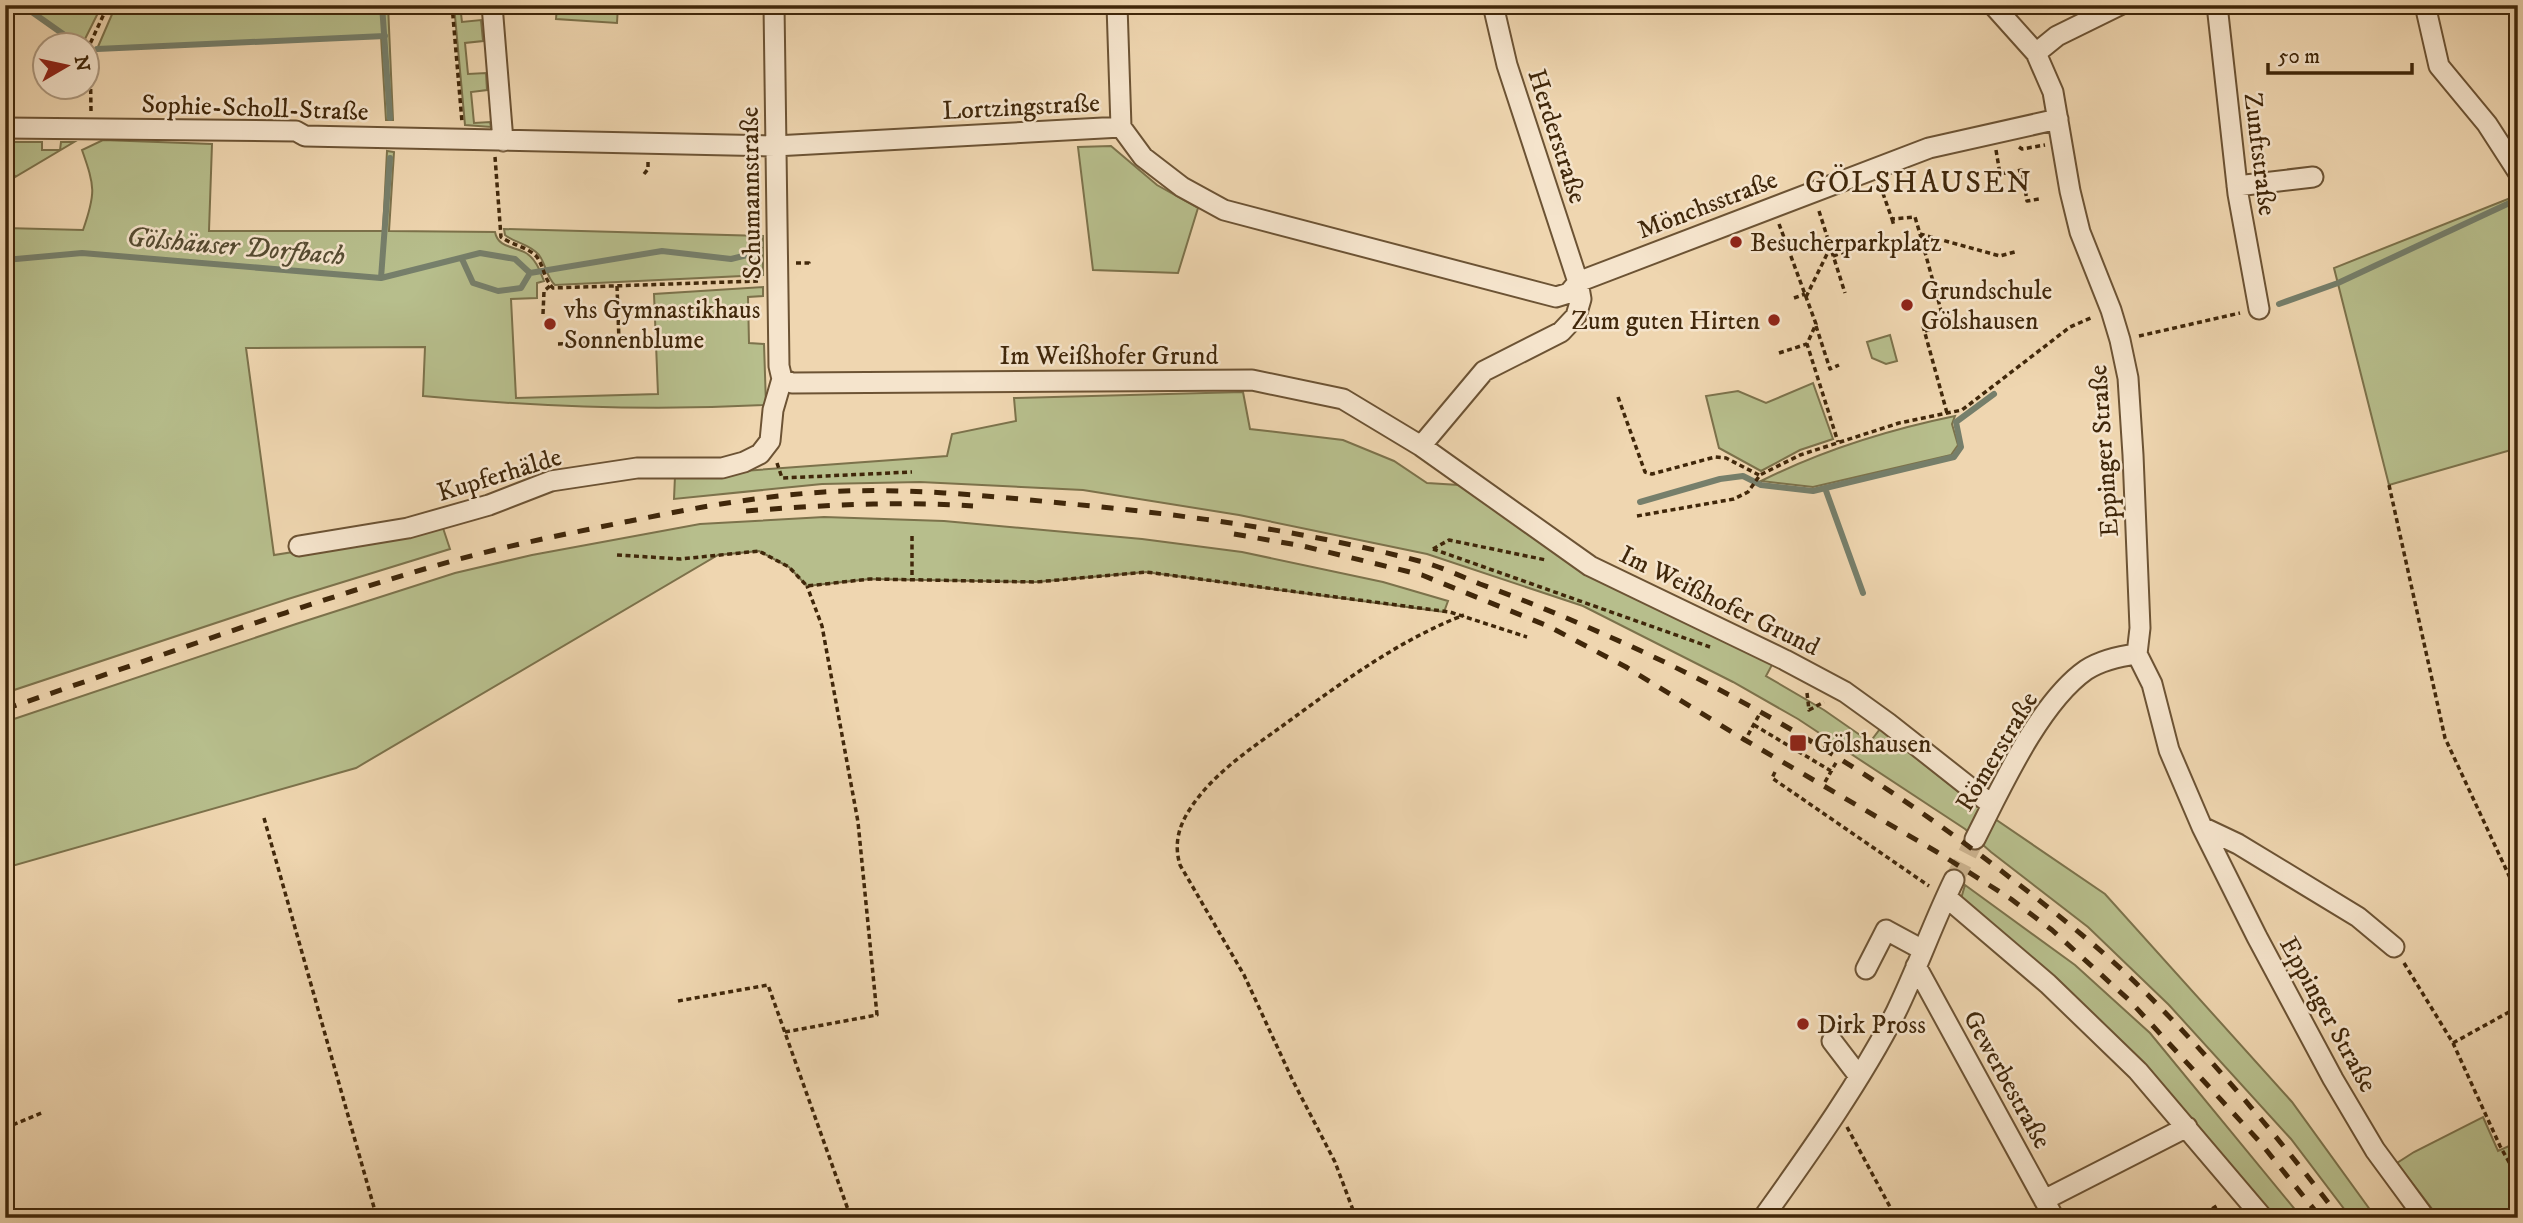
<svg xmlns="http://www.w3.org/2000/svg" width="2523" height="1223" viewBox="0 0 2523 1223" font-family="'IM FELL DW Pica',serif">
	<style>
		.green { fill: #b7be8c; stroke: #7c724b; stroke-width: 2 }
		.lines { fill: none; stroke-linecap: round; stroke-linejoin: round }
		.stream { stroke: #767f6b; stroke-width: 6 }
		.minor-tunnel { stroke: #ccb38f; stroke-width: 19; stroke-dasharray: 19 10; stroke-linecap: butt }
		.minor-casing { stroke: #6c5334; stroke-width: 23 }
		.path { stroke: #40270a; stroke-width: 3.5; stroke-dasharray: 5 3.5; stroke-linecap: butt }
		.minor { stroke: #f5e4cc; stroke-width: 19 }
		.rail { stroke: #40270a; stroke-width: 5; stroke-dasharray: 12 12; stroke-linecap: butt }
		.poi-dot { fill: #8f2418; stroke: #f5e4cc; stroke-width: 2.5 }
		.labels { text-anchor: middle; stroke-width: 5; stroke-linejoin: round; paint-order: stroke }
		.street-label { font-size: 26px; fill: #40270a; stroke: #f5e4cc }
		.poi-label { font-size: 26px; fill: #40270a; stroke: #f5e4cc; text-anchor: start }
		.water-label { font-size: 28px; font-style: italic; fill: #564c32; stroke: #f5e4cc }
		.quarter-label { font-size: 30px; letter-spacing: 2px; fill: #40270a; stroke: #f5e4cc }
	</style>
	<rect width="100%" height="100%" fill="#efd6b0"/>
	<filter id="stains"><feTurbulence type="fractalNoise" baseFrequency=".00286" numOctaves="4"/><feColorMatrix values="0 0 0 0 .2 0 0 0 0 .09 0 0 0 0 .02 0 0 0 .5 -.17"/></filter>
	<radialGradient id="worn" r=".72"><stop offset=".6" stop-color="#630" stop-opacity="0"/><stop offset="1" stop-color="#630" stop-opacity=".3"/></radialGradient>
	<path class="green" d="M 25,5 L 102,5 L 82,45 L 80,46 Z
		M 116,5 L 388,5 L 393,120 L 386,120 L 381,36 L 97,49 Z
		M 454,5 L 460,5 L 462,22 L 481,20 L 483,41 L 465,43 L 468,74 L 486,73 L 487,90 L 471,92 L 474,123 L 490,122 L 491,127 L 465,125 Z
		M 557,5 L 618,5 L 617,23 L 556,19 Z
		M 103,140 L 212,144 L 209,231 L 383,231 L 387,151 L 394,152 L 389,231 L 495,232 C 498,248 514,246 526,253 C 536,259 540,271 544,281 L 537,283 L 537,298 L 511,299 L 516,398 L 658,394 L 654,294 L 763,287 L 763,296 L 748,297 L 749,343 L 764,344 L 766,405 C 652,411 537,407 423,396 L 425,347 L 246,348 L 274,555 L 443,528 L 450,549 L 288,599 L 5,693 L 5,228 L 83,230 C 96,193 95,187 82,150 Z
		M 5,142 L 42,142 L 42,150 L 60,150 L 61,142 L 74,142 L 15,177 L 5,153 Z
		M 1111,146 L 1157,185 L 1198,208 L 1178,273 L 1093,270 L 1078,147 Z
		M 2518,195 L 2518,448 L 2389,485 L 2334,268 Z
		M 504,229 L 763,236 L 763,275 L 555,285 C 546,277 546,264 539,255 C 530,244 515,243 505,235 Z
		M 1890,335 L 1897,361 L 1886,364 L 1872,358 L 1867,342 Z
		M 1813,383 L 1833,439 L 1800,450 L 1761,471 L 1719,448 L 1706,396 L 1738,391 L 1766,403 Z
		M 1243,392 L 1250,429 L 1343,440 L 1394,461 L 1427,483 L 1459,485 L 1582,570 L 1773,663 L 1766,676 L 1824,710 L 1870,742 L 1880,729 L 1976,806 L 2105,894 L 2292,1102 L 2376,1218 L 2351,1218 L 2291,1139 L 2169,1005 L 2088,927 L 1991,852 L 1965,829 L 1798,719 L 1733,682 L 1583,606 L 1427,554 L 1239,515 L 1083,490 L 920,482 L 822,484 L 674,499 L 675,476 L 947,456 L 952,434 L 1016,421 L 1014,398 Z
		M 1955,416 L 1952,424 L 1958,445 L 1951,455 L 1813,487 L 1761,481 C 1823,450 1887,430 1955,416 Z
		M 824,517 L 944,521 L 1142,539 L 1242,552 L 1383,582 L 1448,601 L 1444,612 L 1146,572 L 1036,582 L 870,579 L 807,586 L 789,567 L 759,551 L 718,555 L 356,768 L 5,868 L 5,722 L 296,624 L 455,573 L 532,555 L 700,524 Z
		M 1965,885 L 2075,965 L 2150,1033 L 2302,1218 L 2263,1218 L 2228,1172 L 1958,909 Z
		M 2483,1117 L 2498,1151 L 2518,1142 L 2518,1218 L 2439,1218 L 2397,1163 L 2414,1152 Z"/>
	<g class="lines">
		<path class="stream" d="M 22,5 L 80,46
			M 382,5 L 390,118
			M 97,49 L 385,36
			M 462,259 L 473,283 L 498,291 L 521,288 L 530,273
			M 5,260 L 82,253 L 381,278 L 480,253 L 515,259 L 530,273 L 662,251 L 731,259 L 747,255
			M 381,278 L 390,158
			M 2279,304 L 2338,283 L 2518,199
			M 1825,488 L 1863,593
			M 1640,502 L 1720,479 L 1743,476 L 1761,485 L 1813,491 L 1954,457 L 1961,447 L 1956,422 L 1994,394"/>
		<path class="minor-tunnel" d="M 1954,880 L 1975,839"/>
		<defs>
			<path id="minor" d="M 492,5 L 503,141
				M 774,5 L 779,366 L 782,379
				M 1117,5 L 1121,127
				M 1993,5 L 2036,53 L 2053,92 L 2070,191 L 2080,232 L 2111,310 L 2120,340 L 2128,378 L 2133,455 L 2140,628 L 2137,654 L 2152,684 L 2169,750 L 2202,827 L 2257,937 L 2333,1079 L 2375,1150 L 2425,1218
				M 2217,5 L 2238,194 L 2259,309
				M 2425,5 L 2439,66 L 2487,124 L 2518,172
				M 2036,53 L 2057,36 L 2120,5
				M 5,128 L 296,131 L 305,136 L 775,146 L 1121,127 L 1143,157 L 1182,187 L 1224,210 L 1556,297 L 1569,293 L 1578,282
				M 2237,186 L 2313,177
				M 1578,282 L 1929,148 L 2058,119
				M 782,379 L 792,383 L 1252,380 L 1343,399 L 1421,446 L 1590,566 L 1785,660 L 1845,692 L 1888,723 L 1992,805
				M 1421,446 L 1484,371 L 1561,332 L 1576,316 L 1581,299 L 1578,282 L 1507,65 L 1493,5
				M 299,546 L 408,528 L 489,505 L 551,481 L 637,468 L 722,468 L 744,462 L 760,454 L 770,441 L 773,410 L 782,379
				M 2202,827 L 2238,844 L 2358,917 L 2394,947
				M 1975,839 C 2001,788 2039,703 2086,670 C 2100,661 2121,656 2137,654
				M 1946,897 L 2048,984 L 2138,1071 L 2263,1218
				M 1916,966 L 2054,1218
				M 1866,969 L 1886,930 L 1923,950
				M 1832,1041 L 1858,1075
				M 2044,1200 L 2187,1127
				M 1763,1218 C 1810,1152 1859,1084 1896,1012 C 1917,969 1933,923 1954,880"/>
		</defs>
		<use href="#minor" class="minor-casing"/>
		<path class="path" d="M 452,5 L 462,122
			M 91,111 L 90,44 L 108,5
			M 2019,147 L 2022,149 L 2045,145
			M 1996,150 L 2000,174 L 2022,170 L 2027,201 L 2039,199
			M 495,157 L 501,237 C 512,245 528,247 537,257 C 544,267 544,279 553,288 L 758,281
			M 644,174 L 648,169 L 648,160
			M 1880,185 L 1892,219 L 1915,217 L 1920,234 L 2000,256 L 2018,251
			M 5,196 L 13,183
			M 1819,211 L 1845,293
			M 1892,219 L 1894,226
			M 1779,224 L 1816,324 L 1807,344 L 1838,442
			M 1920,234 L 1945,325 L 1925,331
			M 1833,256 L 1862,246
			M 796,263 L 809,263 L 809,267
			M 617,286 L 619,341
			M 1806,297 L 1830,248
			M 1794,298 L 1805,294
			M 543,314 L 544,291 L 550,286
			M 1816,326 L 1830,369 L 1839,365
			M 1923,326 L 1947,413
			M 2139,336 L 2240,313
			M 558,344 L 625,342
			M 1779,353 L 1807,344
			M 1618,397 L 1645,472 L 1652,474 L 1715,457 L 1726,458 L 1759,475
			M 777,463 L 782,478 L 912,472
			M 2389,485 L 2445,738 L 2518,895
			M 1637,516 L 1734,499 L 1748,492 L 1760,475 L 1800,455 L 1899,423 L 1962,410 L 2070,327 L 2093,317
			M 912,536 L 912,580
			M 1433,549 L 1710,647
			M 1433,549 L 1449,540 L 1546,560
			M 617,555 L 681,559 L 759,551 L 789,567 L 807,586 L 870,579 L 1036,582 L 1146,572 L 1450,612 L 1527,637
			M 1807,693 L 1809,710 L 1824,702
			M 1754,725 L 1831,771
			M 1748,735 L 1759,715
			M 1775,772 L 1772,778 L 1929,886
			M 1825,782 L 1837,761
			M 264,818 L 377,1218
			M 2404,963 L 2453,1043 L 2500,1146 L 2518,1178
			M 678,1001 L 768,985 L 851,1218
			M 785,1032 L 877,1015 L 858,822 L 822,626 L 807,586
			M 2453,1043 L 2518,1007
			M 1847,1127 L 1896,1218
			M 5,1128 L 44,1112
			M 1356,1218 L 1335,1162 L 1293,1081 L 1244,975 L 1180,865 C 1174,845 1178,827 1190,809 C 1213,773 1252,748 1285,724 C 1341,683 1399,640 1464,615
			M 2198,1218 L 2218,1205"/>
		<use href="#minor" class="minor"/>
		<path class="rail" d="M 746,511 C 822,505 897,501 973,506
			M 1234,534 L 1303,546 L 1422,575 L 1548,626 L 1626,667 L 1745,740 L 1937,852 L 2011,899 L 2052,930 L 2129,1000 L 2259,1141 L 2321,1218
			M 5,709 C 153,659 301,604 452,561 C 510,545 570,533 630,521 C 694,508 759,496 824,492 C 906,487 990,496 1071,504 C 1188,515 1305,531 1419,561 C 1440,566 1460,576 1480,584 C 1521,599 1561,615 1601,633 C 1746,696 1879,777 2004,873 C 2052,910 2101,948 2144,991 C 2214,1061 2280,1139 2340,1218"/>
	</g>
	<g class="poi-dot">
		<circle cx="1736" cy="242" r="7"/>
		<circle cx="1907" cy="305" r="7"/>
		<circle cx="1774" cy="320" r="7"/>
		<circle cx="550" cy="324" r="7"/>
		<rect x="1789" y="734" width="18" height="18" rx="3.5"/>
		<circle cx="1803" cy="1024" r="7"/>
	</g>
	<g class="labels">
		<g class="street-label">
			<text transform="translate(1021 106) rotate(-3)" y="9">Lortzingstraße</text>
			<text transform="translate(255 107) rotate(2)" y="9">Sophie-Scholl-Straße</text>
			<text transform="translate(1558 136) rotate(72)" y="9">Herderstraße</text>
			<text transform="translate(2261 154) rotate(83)" y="9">Zunftstraße</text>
			<text transform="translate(750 193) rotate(-91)" y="9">Schumannstraße</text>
			<text transform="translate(1707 204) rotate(-21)" y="9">Mönchsstraße</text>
			<text x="1109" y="364">Im Weißhofer Grund</text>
			<text transform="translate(2103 451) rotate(-94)" y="9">Eppinger Straße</text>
			<text transform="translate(499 474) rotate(-17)" y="9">Kupferhälde</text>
			<text transform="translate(1720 600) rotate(26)" y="9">Im Weißhofer Grund</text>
			<text transform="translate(1996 751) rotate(-59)" y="9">Römerstraße</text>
			<text transform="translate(2329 1014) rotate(61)" y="9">Eppinger Straße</text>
			<text transform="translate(2008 1079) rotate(61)" y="9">Gewerbestraße</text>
		</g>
		<g class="poi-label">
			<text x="1750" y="251">Besucherparkplatz</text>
			<text x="1921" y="299">Grundschule<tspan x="1921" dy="30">Gölshausen</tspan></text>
			<text x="564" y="318">vhs Gymnastikhaus<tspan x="564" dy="30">Sonnenblume</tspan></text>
			<text x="1760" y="329" text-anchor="end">Zum guten Hirten</text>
			<text x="1814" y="752">Gölshausen</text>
			<text x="1817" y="1033">Dirk Pross</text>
		</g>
		<g class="water-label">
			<text transform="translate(236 245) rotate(5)" y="10">Gölshäuser Dorfbach</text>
		</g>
		<g class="quarter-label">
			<text x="1919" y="192">GÖLSHAUSEN</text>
		</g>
	</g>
	<rect width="2523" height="1223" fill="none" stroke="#efd6b0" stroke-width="28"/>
	<rect x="7" y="7" width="2509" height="1209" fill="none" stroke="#40270a" stroke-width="3.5"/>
	<rect x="14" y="14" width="2495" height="1195" fill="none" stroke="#40270a" stroke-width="2"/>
	<g transform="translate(66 66) rotate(81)"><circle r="33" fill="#f5e4cc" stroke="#ad987e" stroke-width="2"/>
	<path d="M0-5L12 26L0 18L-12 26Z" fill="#8f2418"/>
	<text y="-10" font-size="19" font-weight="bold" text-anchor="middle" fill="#40270a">N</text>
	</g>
	<path d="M2268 63v10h144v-10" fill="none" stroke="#40270a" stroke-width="3.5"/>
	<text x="2278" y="63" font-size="21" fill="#40270a" stroke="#f5e4cc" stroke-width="5" paint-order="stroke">50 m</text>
	<rect width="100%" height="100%" filter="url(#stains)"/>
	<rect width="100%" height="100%" fill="url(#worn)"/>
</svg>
